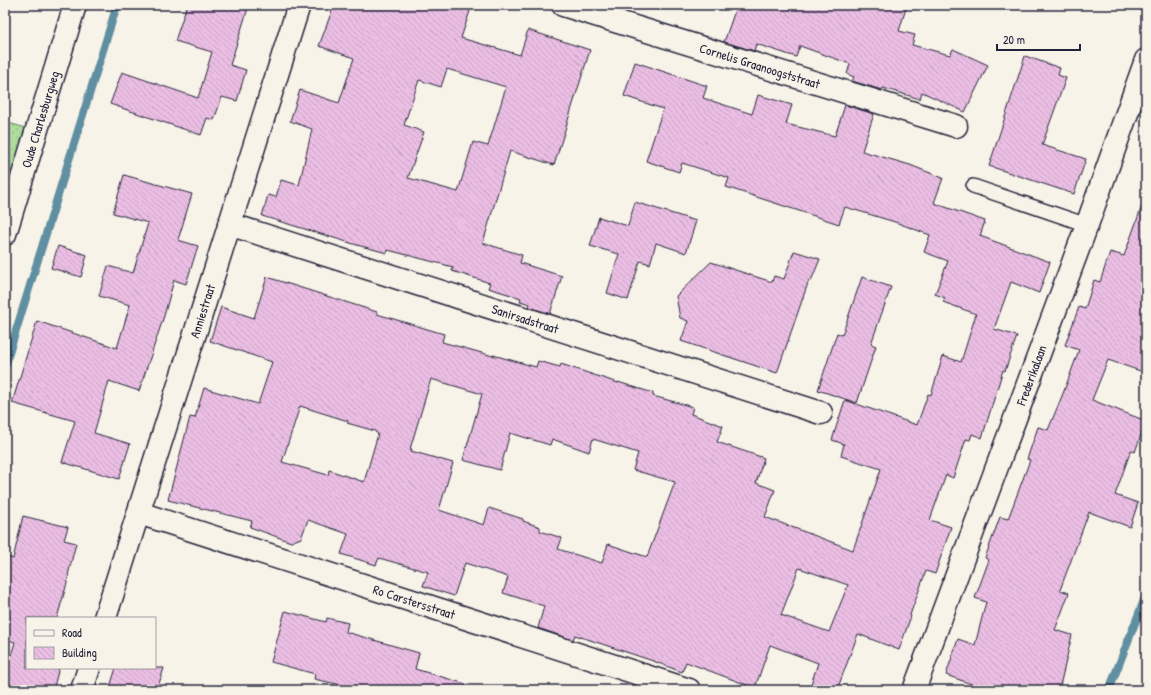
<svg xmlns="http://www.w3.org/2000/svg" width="1151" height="695" viewBox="0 0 1151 695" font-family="'Patrick Hand',sans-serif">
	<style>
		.grass { fill: url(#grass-dots); stroke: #68806c }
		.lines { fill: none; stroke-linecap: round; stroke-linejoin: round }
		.stream { stroke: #608fa2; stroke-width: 8 }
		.building { fill: url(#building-back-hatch); stroke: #22223b; fill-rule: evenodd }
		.service-casing { stroke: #22223b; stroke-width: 16 }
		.minor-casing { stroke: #22223b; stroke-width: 25 }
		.service { stroke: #f7f3e8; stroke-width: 13 }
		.minor { stroke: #f7f3e8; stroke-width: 22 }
		.labels { text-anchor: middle; stroke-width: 3; stroke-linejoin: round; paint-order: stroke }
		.street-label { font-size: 13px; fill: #22223b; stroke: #f7f3e8 }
	</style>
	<defs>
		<pattern id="grass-dots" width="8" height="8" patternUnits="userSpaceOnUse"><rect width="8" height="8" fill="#aedd9c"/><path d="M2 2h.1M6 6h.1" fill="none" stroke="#95bd87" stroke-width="1.8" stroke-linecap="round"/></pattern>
		<pattern id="building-back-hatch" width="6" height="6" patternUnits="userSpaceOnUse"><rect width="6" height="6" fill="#ebbee3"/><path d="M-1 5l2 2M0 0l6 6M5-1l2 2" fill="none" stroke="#c9a3c4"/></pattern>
	</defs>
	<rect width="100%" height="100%" fill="#f7f3e8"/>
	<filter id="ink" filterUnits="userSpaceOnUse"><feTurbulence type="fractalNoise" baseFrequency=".025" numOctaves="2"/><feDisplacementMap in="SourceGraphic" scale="8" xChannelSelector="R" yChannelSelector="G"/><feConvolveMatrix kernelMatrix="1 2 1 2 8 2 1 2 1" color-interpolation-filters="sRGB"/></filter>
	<g filter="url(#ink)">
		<path class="grass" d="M 5,122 L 26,128 L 5,199 Z"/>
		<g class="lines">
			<path class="stream" d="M 5,366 L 117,5
				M 1109,690 L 1146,595"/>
		</g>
		<path class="building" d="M 187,5 L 249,5 L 230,65 L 246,70 L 237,101 L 222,97 L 214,120 L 207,118 L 201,135 L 110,104 L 122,72 L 198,98 L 212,52 L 175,41 Z
			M 334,5 L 472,5 L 461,38 L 520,55 L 528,30 L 590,50 L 554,165 L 510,151 L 483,243 L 522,255 L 520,263 L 562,276 L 550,314 L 529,307 L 530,304 L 520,301 L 521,298 L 488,288 L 490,283 L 452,271 L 453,267 L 388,250 L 387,253 L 357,245 L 262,216 L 268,195 L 276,197 L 281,180 L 299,185 L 312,129 L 290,121 L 300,90 L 339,103 L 354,58 L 319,46 ZM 447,69 L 506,87 L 488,146 L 473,142 L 458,192 L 408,178 L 424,132 L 404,125 L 419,80 L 441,87 Z
			M 737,5 L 907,5 L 899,31 L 915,35 L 912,45 L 950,55 L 953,49 L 988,65 L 965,112 L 922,92 L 920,99 L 883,88 L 882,90 L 852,81 L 854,77 L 847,74 L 850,64 L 800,46 L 796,57 L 756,44 L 754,51 L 724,42 Z
			M 1025,56 L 1060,68 L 1058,75 L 1066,78 L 1042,145 L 1086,159 L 1074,194 L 989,166 Z
			M 635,62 L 707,86 L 703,98 L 752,114 L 758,95 L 792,105 L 786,124 L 835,136 L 845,105 L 874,114 L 862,151 L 910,165 L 943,178 L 934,203 L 985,221 L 980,236 L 1050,262 L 1039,293 L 1011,282 L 994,329 L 1017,336 L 1005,371 L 1003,370 L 982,438 L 972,434 L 970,440 L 966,439 L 953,478 L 946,475 L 930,520 L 951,527 L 935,574 L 926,571 L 910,615 L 911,616 L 899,650 L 858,634 L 837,690 L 809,690 L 818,663 L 770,645 L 755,688 L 686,662 L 682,672 L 653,661 L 575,635 L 573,640 L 538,628 L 544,606 L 503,593 L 508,577 L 465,563 L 454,596 L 423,586 L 428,572 L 379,558 L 376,565 L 341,554 L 348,534 L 308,520 L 301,538 L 291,542 L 250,527 L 252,521 L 168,500 L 190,417 L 195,418 L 204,388 L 258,404 L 272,362 L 210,341 L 221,307 L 254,318 L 267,277 L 377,312 L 377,314 L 444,334 L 442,342 L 493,356 L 493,355 L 536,367 L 538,361 L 560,367 L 561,364 L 618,383 L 618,382 L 653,393 L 653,396 L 693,407 L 691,414 L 723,426 L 717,442 L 764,458 L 756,483 L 775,490 L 765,517 L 853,550 L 881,469 L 841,456 L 844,444 L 832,440 L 845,400 L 917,425 L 928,394 L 931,395 L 943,356 L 961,362 L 976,314 L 943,302 L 945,298 L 935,294 L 948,261 L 924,252 L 930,235 L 895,222 L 845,207 L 839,224 L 726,187 L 729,178 L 682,163 L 679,172 L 646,161 L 663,109 L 624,96 ZM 431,379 L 482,394 L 463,460 L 500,470 L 510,433 L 550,445 L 552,439 L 589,452 L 593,439 L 638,453 L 633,470 L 675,482 L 647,557 L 608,544 L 602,563 L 558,549 L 562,538 L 540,531 L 540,527 L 523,521 L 523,519 L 489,508 L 484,525 L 439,510 L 453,463 L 411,451 L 412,449 L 410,449 ZM 300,406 L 348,421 L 347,423 L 375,431 L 375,432 L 378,434 L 364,482 L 329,470 L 328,475 L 282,462 ZM 799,568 L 848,585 L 829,632 L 781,615 Z
			M 124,175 L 192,194 L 178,240 L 198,246 L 186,284 L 174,280 L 164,316 L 139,391 L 109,381 L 94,433 L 130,444 L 119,479 L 62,462 L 75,421 L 12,403 L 37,321 L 117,348 L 130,305 L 99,296 L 108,266 L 133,273 L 148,223 L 113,213 Z
			M 635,202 L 696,221 L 686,253 L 656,243 L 650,264 L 640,261 L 628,300 L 607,293 L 619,254 L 590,246 L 599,217 L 628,226 Z
			M 1143,203 L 1146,204 L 1146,373 L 1108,360 L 1092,400 L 1146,421 L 1135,452 L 1131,450 L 1115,495 L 1138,503 L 1130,527 L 1089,512 L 1060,590 L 1069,593 L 1055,630 L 1072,635 L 1059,690 L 988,690 L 946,675 L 958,639 L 975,645 L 986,602 L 975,598 L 989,560 L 985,558 L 1000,517 L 1008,519 L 1030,460 L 1027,459 L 1038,427 L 1048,430 L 1064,391 L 1079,350 L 1065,345 L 1079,307 L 1085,309 L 1094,280 L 1100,282 L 1110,252 L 1124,256 Z
			M 58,246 L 87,255 L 81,277 L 51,268 Z
			M 794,251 L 820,259 L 811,281 L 809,280 L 777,373 L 681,341 L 688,321 L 680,318 L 676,296 L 711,262 L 772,282 L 774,276 L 784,279 Z
			M 862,277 L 891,287 L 871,344 L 876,346 L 857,403 L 818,390 L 837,333 L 842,335 Z
			M 23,516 L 68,527 L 64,540 L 76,543 L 68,575 L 69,576 L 57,618 L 27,618 L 27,668 L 59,668 L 53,690 L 5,690 L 5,677 L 15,642 L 5,639 L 5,556 L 13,559 Z
			M 285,611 L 326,622 L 327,618 L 348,623 L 346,632 L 419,653 L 415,669 L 466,684 L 465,690 L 349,690 L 350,687 L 314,679 L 315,674 L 271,662 Z
			M 116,668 L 164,668 L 157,690 L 109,690 Z"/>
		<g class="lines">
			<defs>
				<path id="service" d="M 973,186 L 1087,225"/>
				<g id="minor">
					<path id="s1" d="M 563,5 L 956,126"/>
					<path id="s2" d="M 229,224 L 821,413"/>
					<path id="s3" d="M 5,234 L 75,5"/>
					<path id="s4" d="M 139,513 L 689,690"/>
					<path id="s5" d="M 105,618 L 299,5"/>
					<path d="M 82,690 L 89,668"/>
					<path id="s6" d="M 914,690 L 1087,225 L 1146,60"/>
				</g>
			</defs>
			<use href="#service" class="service-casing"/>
			<use href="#minor" class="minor-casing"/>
			<use href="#service" class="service"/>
			<use href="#minor" class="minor"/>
		</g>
	</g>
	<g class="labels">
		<g class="street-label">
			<text dy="5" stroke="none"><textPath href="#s1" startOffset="206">Cornelis Graanoogststraat</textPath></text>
			<text dy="5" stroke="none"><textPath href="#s3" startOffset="120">Oude Charlesburgweg</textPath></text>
			<text dy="5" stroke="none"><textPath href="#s5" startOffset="322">Anniestraat</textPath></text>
			<text dy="5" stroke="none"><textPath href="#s2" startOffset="311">Sanirsadstraat</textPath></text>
			<text dy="5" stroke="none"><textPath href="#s6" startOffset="336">Frederikalaan</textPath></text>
			<text dy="5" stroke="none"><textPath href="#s4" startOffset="289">Ro Carstersstraat</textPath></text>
		</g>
	</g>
	<rect width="1151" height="695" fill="none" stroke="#f7f3e8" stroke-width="20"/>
	<rect x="10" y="10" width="1131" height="675" fill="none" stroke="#22223b" stroke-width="1.5" filter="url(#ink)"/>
	<rect x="26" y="617" width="130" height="52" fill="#f7f3e8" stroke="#a29fa3"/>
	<rect x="34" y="630" width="20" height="6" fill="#f7f3e8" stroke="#a29fa3"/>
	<text x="62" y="637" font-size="12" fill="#22223b">Road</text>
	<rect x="34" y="647" width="20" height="12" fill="url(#building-back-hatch)" stroke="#a29fa3"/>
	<text x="62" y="657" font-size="12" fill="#22223b">Building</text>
	<path d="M997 44v6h83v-6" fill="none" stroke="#22223b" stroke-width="2"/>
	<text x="1003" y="44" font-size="12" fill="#22223b" stroke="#f7f3e8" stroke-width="3" paint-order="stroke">20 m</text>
</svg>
